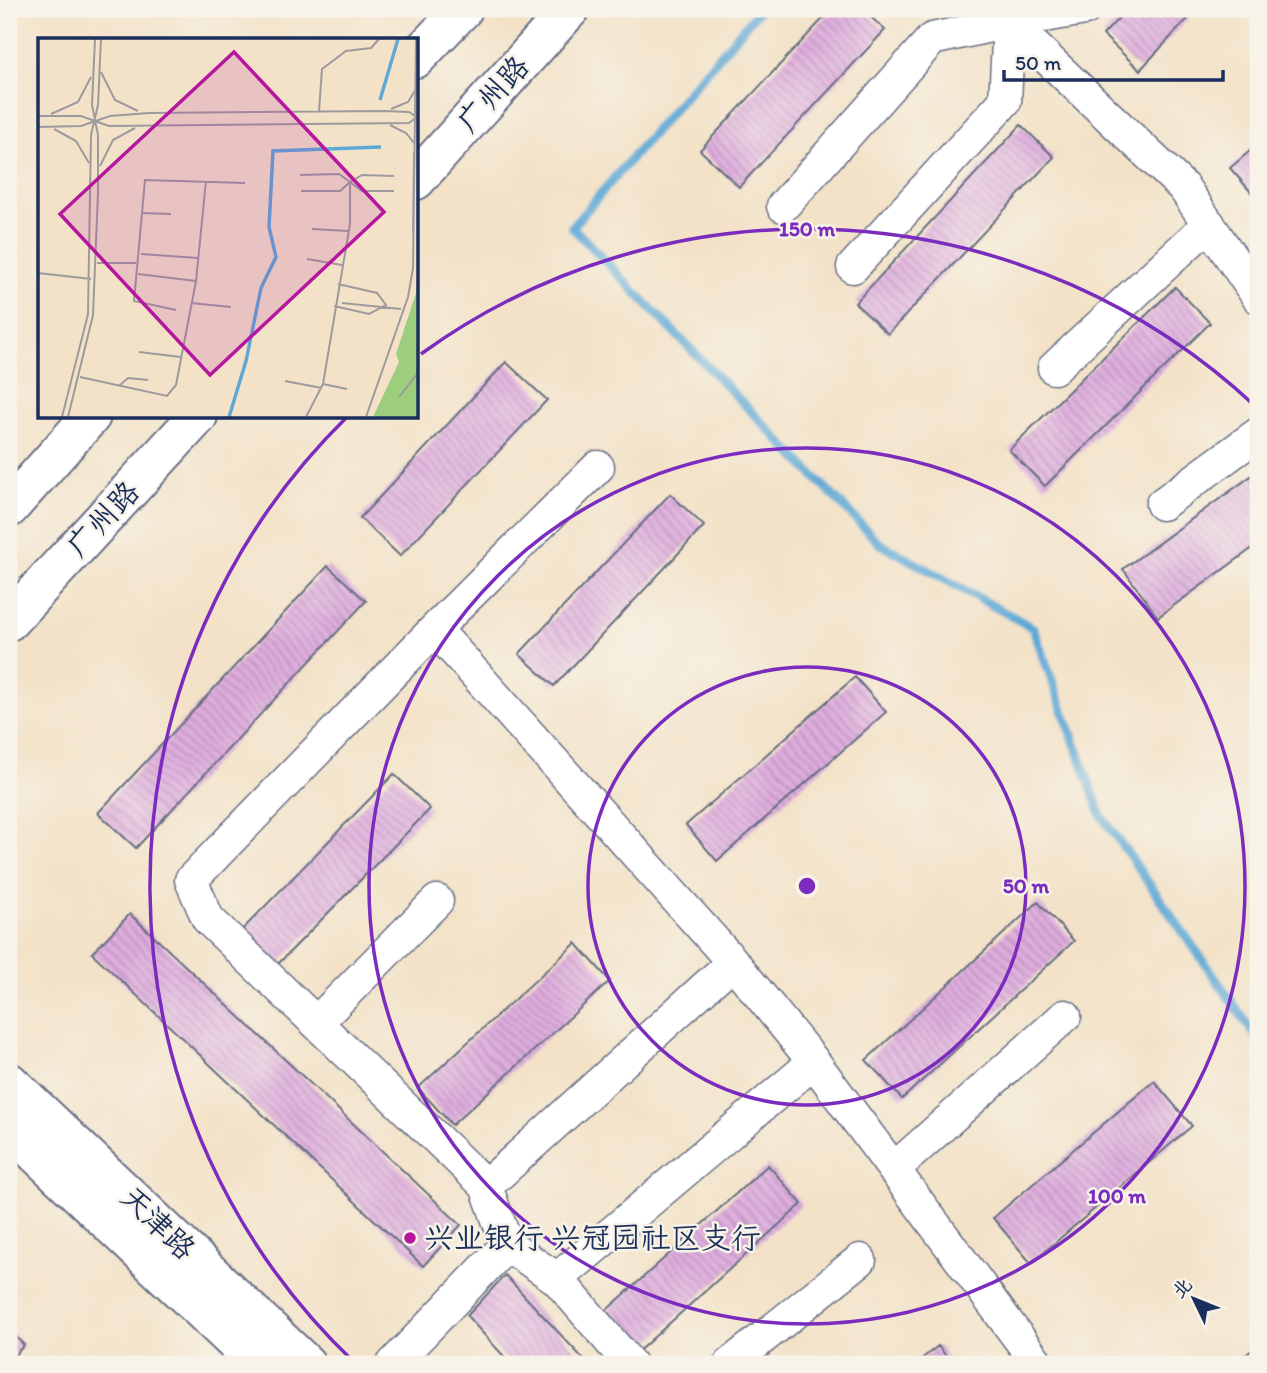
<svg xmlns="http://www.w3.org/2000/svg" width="1267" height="1373" viewBox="0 0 1267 1373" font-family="Itim,'LXGW WenKai TC',sans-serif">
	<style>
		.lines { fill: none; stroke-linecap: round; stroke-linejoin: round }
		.stream { stroke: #5ea9d6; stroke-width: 9 }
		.building { fill: url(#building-back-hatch) }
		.minor-casing { stroke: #676e83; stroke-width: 35 }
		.major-casing { stroke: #676e83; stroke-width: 42 }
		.minor { stroke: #fff; stroke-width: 32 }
		.major { stroke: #fff; stroke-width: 38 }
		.ring { fill: none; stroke: #7b2cbf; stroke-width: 3.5 }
		.poi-dot { fill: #b5179e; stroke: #f7f3e8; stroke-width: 2.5 }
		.labels { text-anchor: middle; stroke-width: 5; stroke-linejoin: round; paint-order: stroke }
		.street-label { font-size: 30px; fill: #1b2f5e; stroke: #f7f3e8 }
		.poi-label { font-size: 30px; fill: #1b2f5e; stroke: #f7f3e8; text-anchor: start }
		.inset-river { fill: none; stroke: #5ea9d6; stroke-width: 3.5 }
		.inset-road { fill: none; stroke: #9d9a9e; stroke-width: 2 }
		.view { fill: #b5179e; fill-opacity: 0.15; stroke: #b5179e; stroke-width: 3.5 }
		.inset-edge { fill: none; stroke: #1b2f5e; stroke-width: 3.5 }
		.centre { fill: #7b2cbf; stroke: #f7f3e8; stroke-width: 3.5 }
		.ring-label { font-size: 21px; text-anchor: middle; font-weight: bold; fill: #7b2cbf; stroke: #f7f3e8; stroke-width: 5; stroke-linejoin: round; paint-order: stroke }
	</style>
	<defs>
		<pattern id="building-back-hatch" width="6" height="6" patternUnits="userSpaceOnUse" patternTransform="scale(1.75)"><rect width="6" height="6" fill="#dfadde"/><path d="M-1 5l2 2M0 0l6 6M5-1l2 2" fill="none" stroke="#b48db7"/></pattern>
	</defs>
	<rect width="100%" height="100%" fill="#f7f3e8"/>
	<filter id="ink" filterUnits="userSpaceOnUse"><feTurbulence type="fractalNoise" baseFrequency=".0143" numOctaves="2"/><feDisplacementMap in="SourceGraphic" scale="14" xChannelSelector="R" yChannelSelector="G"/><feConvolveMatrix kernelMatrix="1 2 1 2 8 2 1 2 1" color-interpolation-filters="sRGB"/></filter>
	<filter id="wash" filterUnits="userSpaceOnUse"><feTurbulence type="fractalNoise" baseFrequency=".00686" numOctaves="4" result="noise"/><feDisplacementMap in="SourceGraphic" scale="28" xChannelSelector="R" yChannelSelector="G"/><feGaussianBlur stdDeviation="1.57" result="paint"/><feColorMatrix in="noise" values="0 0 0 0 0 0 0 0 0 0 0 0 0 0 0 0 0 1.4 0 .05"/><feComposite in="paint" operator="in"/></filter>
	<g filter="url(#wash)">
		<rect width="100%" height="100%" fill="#f3e2c8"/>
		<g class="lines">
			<path class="stream" d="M 760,9 L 572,227 L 879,543 L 1033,628 L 1101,815 L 1258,1039"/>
		</g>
		<g id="blocks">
			<path class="building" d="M 832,9 L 862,9 L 885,30 L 739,187 L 700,150 Z
				M 1127,9 L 1197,9 L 1140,70 L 1103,35 Z
				M 1021,125 L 1054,157 L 888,334 L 855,303 Z
				M 1258,144 L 1258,200 L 1230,168 Z
				M 1175,287 L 1210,323 L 1045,486 L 1009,450 Z
				M 506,362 L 547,400 L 400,556 L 360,518 Z
				M 1258,471 L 1258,544 L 1158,617 L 1123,569 Z
				M 670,494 L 704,526 L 554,686 L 519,654 Z
				M 328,566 L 366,601 L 136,848 L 98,813 Z
				M 855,677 L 886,712 L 717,861 L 686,825 Z
				M 394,774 L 430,809 L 276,966 L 240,932 Z
				M 1038,902 L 1074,941 L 902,1099 L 866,1060 Z
				M 130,914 L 461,1225 L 423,1266 L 92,953 Z
				M 576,943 L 610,981 L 452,1125 L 418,1088 Z
				M 1154,1081 L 1192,1126 L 1031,1263 L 993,1218 Z
				M 768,1165 L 802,1204 L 633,1356 L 599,1317 Z
				M 505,1275 L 588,1364 L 511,1364 L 467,1316 Z
				M 9,1330 L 24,1345 L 9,1362 Z
				M 938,1346 L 953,1364 L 915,1364 Z
				M 1258,1346 L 1258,1364 L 1233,1364 Z"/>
		</g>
	</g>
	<g filter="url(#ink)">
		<use href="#blocks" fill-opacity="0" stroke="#676e83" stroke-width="2"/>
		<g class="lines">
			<defs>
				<path id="minor" d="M 1009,22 L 1184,188 L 1258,297
					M 783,206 L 932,39 L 1009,22 L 1011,9
					M 853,267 L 1005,101 L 1009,22 L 1085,9
					M 1054,368 L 1209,224
					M 598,467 L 435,629 L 191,880 L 208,919 L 486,1186 L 507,1245 L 557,1279 L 630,1364
					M 1162,504 L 1258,434
					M 435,629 L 733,962 L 814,1062 L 1038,1364
					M 316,1023 L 437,901
					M 894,1169 L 1065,1016
					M 486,1186 L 733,962
					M 557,1279 L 814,1062
					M 393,1364 L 507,1245
					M 730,1364 L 860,1260"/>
				<path id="major" d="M 416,58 L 463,9
					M 416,180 L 570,9
					M 9,508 L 91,416
					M 9,621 L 198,416
					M 9,1082 L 306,1364
					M 9,1128 L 258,1364"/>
			</defs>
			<use href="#minor" class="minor-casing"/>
			<use href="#major" class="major-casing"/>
			<use href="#minor" class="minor"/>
			<use href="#major" class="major"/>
		</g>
	</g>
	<g class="ring">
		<circle cx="807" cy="886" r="219"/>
		<circle cx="807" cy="886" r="438"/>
		<path d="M355 1363A657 657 0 0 1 347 417M421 354A657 657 0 0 1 1255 406"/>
	</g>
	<circle class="poi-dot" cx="410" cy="1238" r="7"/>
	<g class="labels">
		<g class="street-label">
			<text transform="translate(493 94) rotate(-48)" y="10">广州路</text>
			<text transform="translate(103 519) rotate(-47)" y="10">广州路</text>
			<text transform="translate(158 1223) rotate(44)" y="10">天津路</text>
		</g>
		<g class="poi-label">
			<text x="424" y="1248">兴业银行 兴冠园社区支行</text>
		</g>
	</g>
	<g transform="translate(38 38)">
		<rect width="380" height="380" fill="#f3e2c8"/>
		<path d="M 380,249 L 380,379 L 335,379 L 361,324 L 358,316 Z" fill="#9dce7d"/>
		<path d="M 374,288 L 380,290 L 380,321 L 364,315 Z" fill="#9dce7d"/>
		<path class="inset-river" d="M 342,62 L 360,1M 191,379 L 208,323 L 223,250 L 238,219 L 231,189 L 235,113 L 343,109"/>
		<path class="inset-road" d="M 63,34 L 77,62 L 100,73M 353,71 L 370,64 L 378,51M 281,73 L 284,31 L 308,13 L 333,10 L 341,1M 13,76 L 40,64 L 53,39M 0,78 L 43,78 L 71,88 L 371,85 L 380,78M 352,87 L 368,95 L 376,105M 0,89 L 43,88 L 72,78 L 111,75 L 347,73 L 371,74 L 380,80M 16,91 L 38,103 L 51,125M 62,128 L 75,102 L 97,90M 262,137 L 301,136 L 312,144 L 324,137 L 356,138M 263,153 L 302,153 L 312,144 L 324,153 L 356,153M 103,175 L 133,176M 274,191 L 311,193M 375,195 L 376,114M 103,216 L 160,220M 269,221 L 304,227M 59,225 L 98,225M 0,235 L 53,241M 100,236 L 158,243M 153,265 L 193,269M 304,265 L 363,271M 296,268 L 331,276 L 348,267 L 339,255 L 300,246M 138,272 L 96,263 L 107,142 L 207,145M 101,314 L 143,319M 42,339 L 129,358 L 138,347 L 158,243 L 168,143M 247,343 L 284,350M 285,346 L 309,351M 81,348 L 90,340 L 110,342M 361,359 L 380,335M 24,379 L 50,276 L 53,97 L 60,67 L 63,1M 30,379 L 55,277 L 60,155 L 60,97 L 54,67 L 57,1M 268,379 L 285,346 L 312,186 L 312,144M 328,379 L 370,259 L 375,230 L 378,1"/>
		<path class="view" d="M 196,14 L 346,174 L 172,337 L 22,176 Z"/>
		<rect width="380" height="380" class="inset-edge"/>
	</g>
	<circle cx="807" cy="886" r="10" class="centre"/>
	<g class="ring-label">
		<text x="807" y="236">150 m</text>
		<text x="1026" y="893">50 m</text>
		<text x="1117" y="1203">100 m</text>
	</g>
	<rect width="1267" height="1373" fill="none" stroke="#f7f3e8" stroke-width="35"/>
	<g transform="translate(1194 1299) rotate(313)" stroke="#f7f3e8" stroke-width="5" paint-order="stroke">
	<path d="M0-5L12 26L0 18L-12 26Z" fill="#1b2f5e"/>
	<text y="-10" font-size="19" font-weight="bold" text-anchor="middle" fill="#1b2f5e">北</text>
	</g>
	<path d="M1004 70v10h219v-10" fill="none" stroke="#1b2f5e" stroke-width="3.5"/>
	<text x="1015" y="70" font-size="21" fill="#1b2f5e" stroke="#f7f3e8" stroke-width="5" paint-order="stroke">50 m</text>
</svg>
